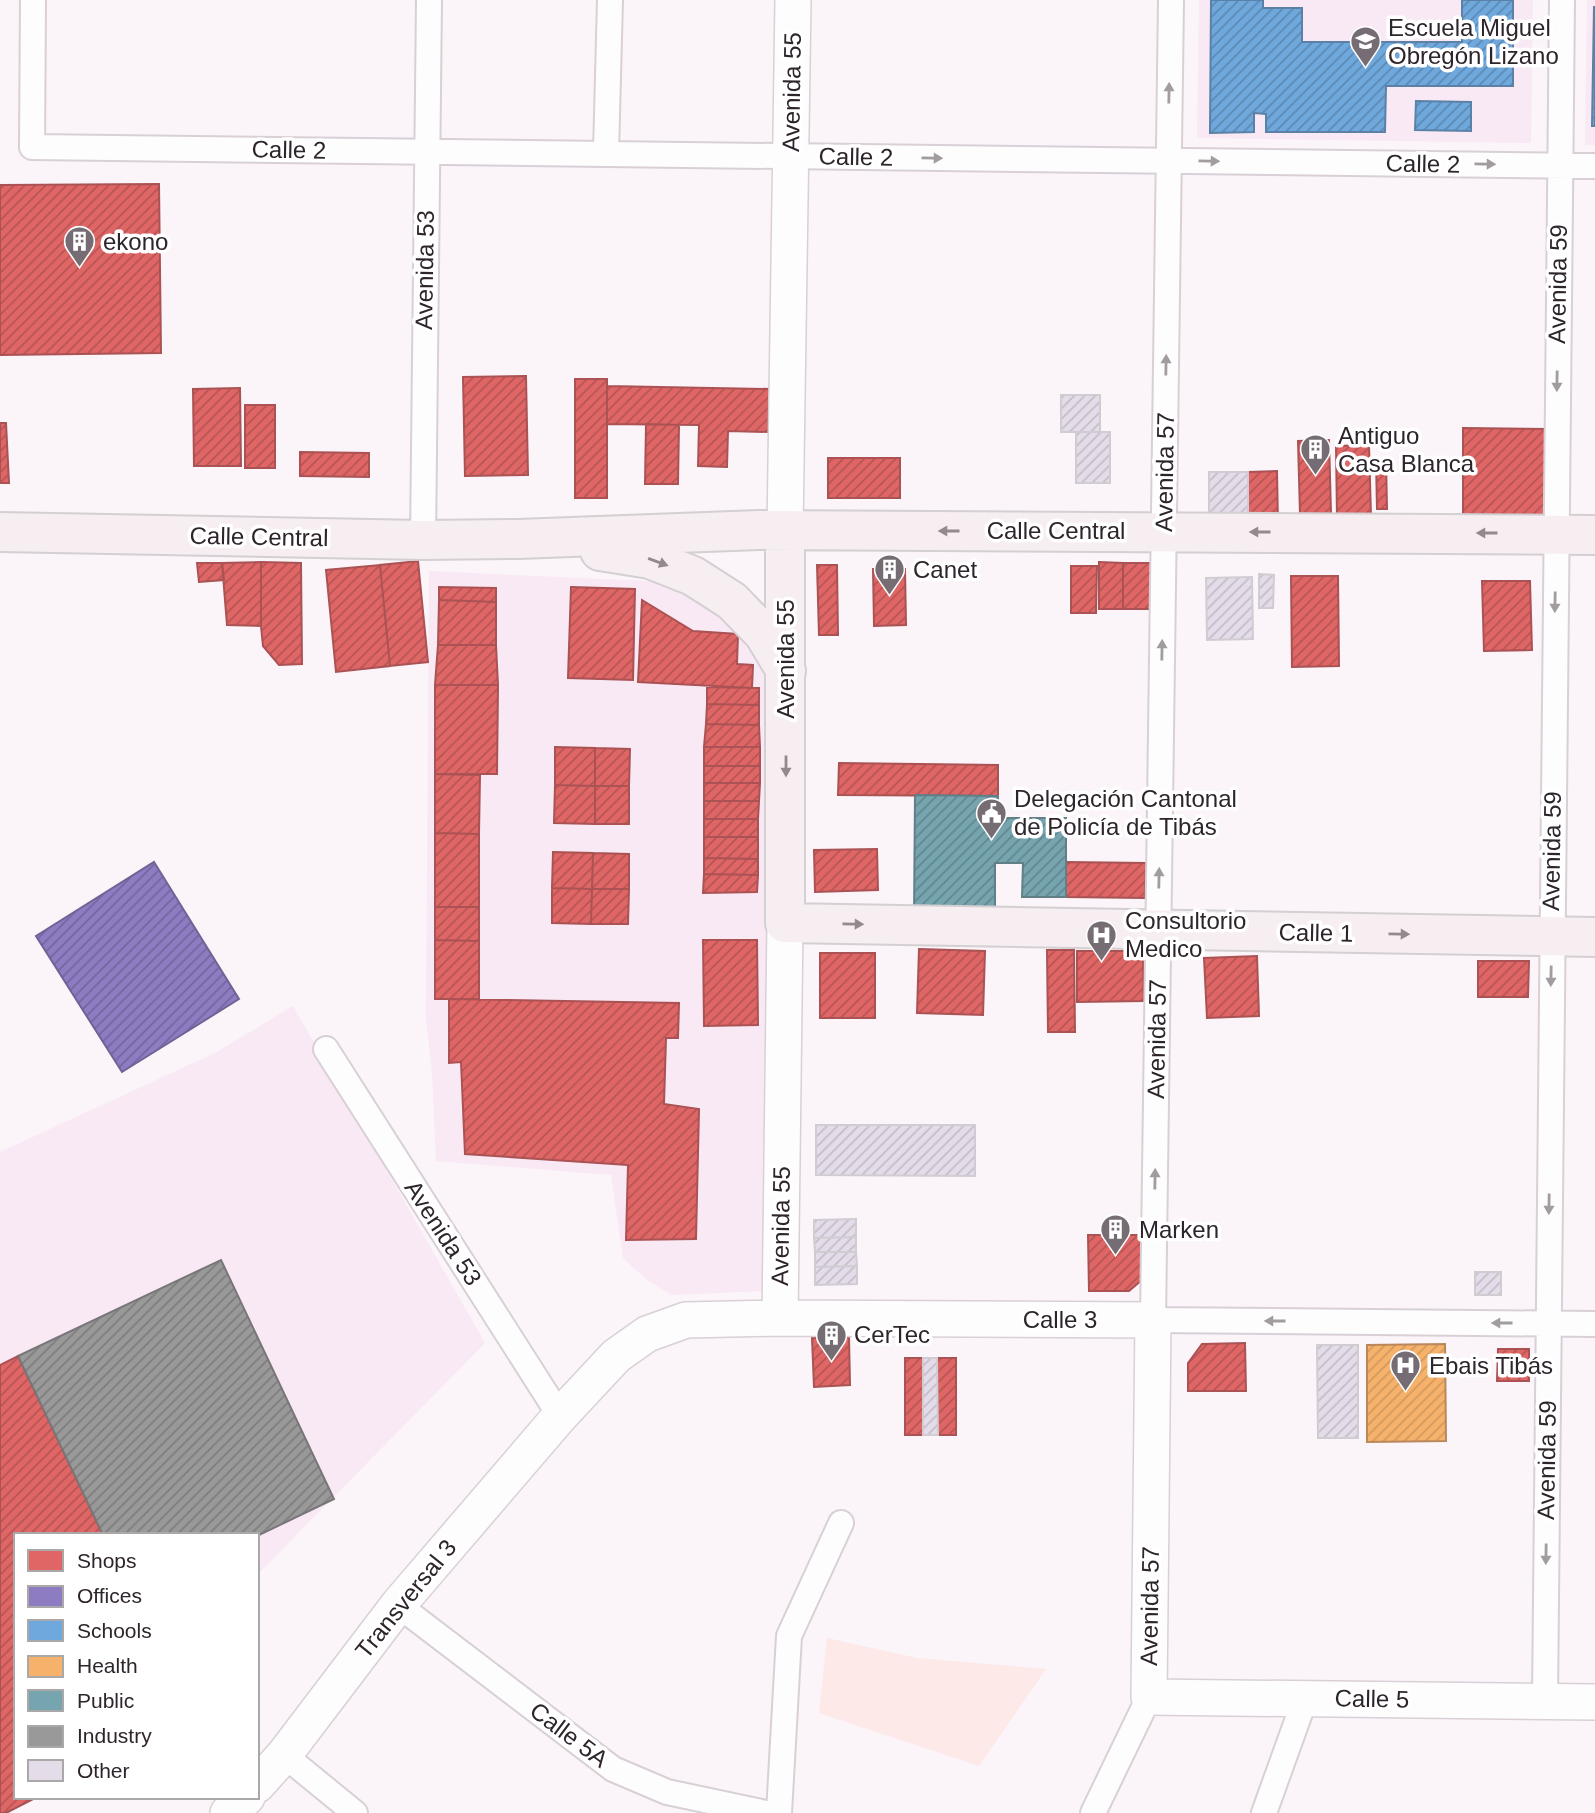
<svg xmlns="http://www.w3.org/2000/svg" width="1595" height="1813" viewBox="0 0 1595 1813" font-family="Arial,sans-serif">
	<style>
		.built { fill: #f8e9f4 }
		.park { fill: #fce9e8 }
		.shops { fill: url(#shops-hatch); stroke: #aa5254; stroke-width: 2 }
		.offices { fill: url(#offices-hatch); stroke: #716295; stroke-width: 2 }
		.schools { fill: url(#schools-hatch); stroke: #5b81a7; stroke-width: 2 }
		.health { fill: url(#health-hatch); stroke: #ba8858; stroke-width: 2 }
		.public { fill: url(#public-hatch); stroke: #607f87; stroke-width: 2 }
		.industry { fill: url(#industry-hatch); stroke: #797678; stroke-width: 2 }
		.building { fill: url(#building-hatch); stroke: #d1ccd2; stroke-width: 2 }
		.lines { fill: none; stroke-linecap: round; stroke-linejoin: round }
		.street-casing { stroke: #d8d0d6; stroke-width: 28 }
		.secondary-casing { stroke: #d8d0d6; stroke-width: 38 }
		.primary-casing { stroke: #d3cfd2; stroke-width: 42 }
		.street { stroke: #fefdfe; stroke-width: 24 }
		.secondary { stroke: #fefdfe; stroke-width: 35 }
		.primary { stroke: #f6eef0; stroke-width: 38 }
		.oneway { fill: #a09c9f }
		.oneway2 { fill: #928a8e }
		.labels { text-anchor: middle; stroke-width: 7; stroke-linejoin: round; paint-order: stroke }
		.poi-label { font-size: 24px; fill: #2d252b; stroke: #fff; text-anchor: start }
		.street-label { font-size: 24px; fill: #2d252b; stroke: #fff }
	</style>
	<defs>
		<pattern id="shops-hatch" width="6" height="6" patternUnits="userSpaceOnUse" patternTransform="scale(1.75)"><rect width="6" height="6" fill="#e06666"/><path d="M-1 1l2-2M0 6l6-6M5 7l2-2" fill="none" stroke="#b65454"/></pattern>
		<pattern id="offices-hatch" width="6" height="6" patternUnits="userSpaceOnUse" patternTransform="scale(1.75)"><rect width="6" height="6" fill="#8e7cc3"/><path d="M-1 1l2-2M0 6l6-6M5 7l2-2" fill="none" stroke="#74659f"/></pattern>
		<pattern id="schools-hatch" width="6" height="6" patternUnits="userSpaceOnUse" patternTransform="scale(1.75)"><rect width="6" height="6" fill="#6fa8dc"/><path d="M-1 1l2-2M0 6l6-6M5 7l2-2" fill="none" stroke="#5c89b3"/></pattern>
		<pattern id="health-hatch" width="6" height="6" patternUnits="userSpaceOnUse" patternTransform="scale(1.75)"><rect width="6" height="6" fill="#f6b26b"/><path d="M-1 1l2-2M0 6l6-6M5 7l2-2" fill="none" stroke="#d3995d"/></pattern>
		<pattern id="public-hatch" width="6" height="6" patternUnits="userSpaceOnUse" patternTransform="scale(1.75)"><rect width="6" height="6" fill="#76a5af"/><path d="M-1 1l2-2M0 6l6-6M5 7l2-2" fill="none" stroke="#61868f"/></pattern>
		<pattern id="industry-hatch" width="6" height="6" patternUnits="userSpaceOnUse" patternTransform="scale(1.75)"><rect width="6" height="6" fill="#999"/><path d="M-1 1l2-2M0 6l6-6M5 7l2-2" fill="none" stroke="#7d7d7d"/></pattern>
		<pattern id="building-hatch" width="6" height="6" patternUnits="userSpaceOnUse" patternTransform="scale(1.75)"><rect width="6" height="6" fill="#e4dce9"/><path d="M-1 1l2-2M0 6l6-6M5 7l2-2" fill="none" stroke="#c4bdc8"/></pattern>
	</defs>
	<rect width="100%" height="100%" fill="#fbf4f9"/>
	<path class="built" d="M 1199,0 L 1533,0 L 1531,143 L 1197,138 Z
		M 1587,0 L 1595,0 L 1595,145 L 1585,145 Z
		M 429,571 L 667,582 L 741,627 L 769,681 L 769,965 L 763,1291 L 672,1295 L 647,1280 L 623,1258 L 611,1175 L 436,1161 L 432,1073 L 426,1018 Z
		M 293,1006 L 485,1343 L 257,1575 L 257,1535 L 16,1535 L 16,1797 L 37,1797 L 6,1813 L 0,1813 L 0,1152 L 215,1053 Z"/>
	<path class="park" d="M 827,1638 L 917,1658 L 1046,1669 L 979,1766 L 819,1713 Z"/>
	<path class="shops" d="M 159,184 L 161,353 L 0,355 L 0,185 Z
		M 526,376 L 528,475 L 465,476 L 463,377 Z
		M 575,379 L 607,379 L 607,498 L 575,498 Z
		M 607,386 L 769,389 L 768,432 L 728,431 L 727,467 L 698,466 L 699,425 L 607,424 Z
		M 240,388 L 241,466 L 194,466 L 193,389 Z
		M 245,405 L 275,405 L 275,468 L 245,468 Z
		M 0,423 L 6,423 L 9,483 L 0,483 Z
		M 646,424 L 679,425 L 678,484 L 645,484 Z
		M 1463,428 L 1548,429 L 1546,515 L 1463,514 Z
		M 1329,440 L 1331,513 L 1300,514 L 1298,441 Z
		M 1369,445 L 1371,516 L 1337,517 L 1336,446 Z
		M 300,452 L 369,453 L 369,477 L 300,476 Z
		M 828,458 L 900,458 L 900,498 L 828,498 Z
		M 1386,459 L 1387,509 L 1377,509 L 1376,460 Z
		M 1277,471 L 1278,524 L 1248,523 L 1248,472 Z
		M 418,561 L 428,662 L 390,666 L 380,565 Z
		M 261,562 L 261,626 L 227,625 L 222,563 Z
		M 261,562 L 301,563 L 302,664 L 279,665 L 263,646 L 261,626 Z
		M 1099,562 L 1123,563 L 1123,609 L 1099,609 Z
		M 197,563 L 222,563 L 224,580 L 199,582 Z
		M 1123,563 L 1153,563 L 1153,609 L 1123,609 Z
		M 380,565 L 390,666 L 336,672 L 326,570 Z
		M 817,565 L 837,565 L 838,635 L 819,635 Z
		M 1071,566 L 1097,566 L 1096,613 L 1071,613 Z
		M 873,569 L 905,569 L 906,625 L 874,626 Z
		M 1291,576 L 1338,576 L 1339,666 L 1292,667 Z
		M 1482,581 L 1530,581 L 1532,650 L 1484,651 Z
		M 439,587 L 496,588 L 496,602 L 439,600 Z
		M 571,587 L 635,589 L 633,680 L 568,678 Z
		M 439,600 L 496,602 L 496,645 L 438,645 Z
		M 642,600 L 693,631 L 738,634 L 737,664 L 753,665 L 752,688 L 638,682 Z
		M 438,645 L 496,645 L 498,685 L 435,685 Z
		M 435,685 L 498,685 L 497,774 L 435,774 Z
		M 707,687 L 759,688 L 759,705 L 707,704 Z
		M 707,704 L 759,705 L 759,725 L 706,724 Z
		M 706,724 L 759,725 L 760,747 L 704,747 Z
		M 555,747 L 595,748 L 595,786 L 555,785 Z
		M 704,747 L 760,747 L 760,766 L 704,766 Z
		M 595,748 L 630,749 L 629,786 L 595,786 Z
		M 839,763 L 998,765 L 998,796 L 838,795 Z
		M 704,766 L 760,766 L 760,783 L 704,783 Z
		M 435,774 L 480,775 L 479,834 L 435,833 Z
		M 704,783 L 760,783 L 759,801 L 704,801 Z
		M 555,785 L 595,786 L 595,824 L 554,823 Z
		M 595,786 L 629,786 L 629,824 L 595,824 Z
		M 704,801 L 759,801 L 758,819 L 704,819 Z
		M 704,819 L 758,819 L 758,837 L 704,837 Z
		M 435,833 L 479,834 L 479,907 L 435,907 Z
		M 704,837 L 758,837 L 758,859 L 704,858 Z
		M 877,849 L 878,890 L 815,892 L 814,850 Z
		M 553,852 L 593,853 L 592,889 L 552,888 Z
		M 593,853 L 629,854 L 629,889 L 592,889 Z
		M 704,858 L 758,859 L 758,875 L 704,874 Z
		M 1066,862 L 1146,863 L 1145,898 L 1066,897 Z
		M 704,874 L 758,875 L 757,892 L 703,893 Z
		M 552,888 L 592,889 L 591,924 L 552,923 Z
		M 592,889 L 629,889 L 628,924 L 591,924 Z
		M 435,907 L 479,907 L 479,941 L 435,940 Z
		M 435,940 L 479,941 L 479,999 L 435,999 Z
		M 703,940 L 757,940 L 758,1025 L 704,1026 Z
		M 919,949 L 985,951 L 983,1015 L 917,1013 Z
		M 1047,950 L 1074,950 L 1075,1032 L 1048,1032 Z
		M 1077,951 L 1132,951 L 1143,960 L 1144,1001 L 1077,1002 Z
		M 820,953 L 875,953 L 875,1018 L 820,1018 Z
		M 1257,956 L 1259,1016 L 1207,1018 L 1204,958 Z
		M 1478,961 L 1529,961 L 1528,997 L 1478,997 Z
		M 449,999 L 679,1003 L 678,1038 L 666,1038 L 664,1104 L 699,1109 L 696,1239 L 626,1240 L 628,1165 L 465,1154 L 461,1062 L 449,1063 Z
		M 1088,1235 L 1142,1235 L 1143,1279 L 1129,1291 L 1089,1291 Z
		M 849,1337 L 850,1385 L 814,1387 L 812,1338 Z
		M 1245,1343 L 1246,1391 L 1188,1391 L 1188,1363 L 1202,1344 Z
		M 1498,1349 L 1529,1349 L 1529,1381 L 1497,1381 Z
		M 18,1356 L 103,1535 L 16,1535 L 16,1797 L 37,1797 L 6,1813 L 0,1813 L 0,1365 Z
		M 905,1358 L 923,1358 L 923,1435 L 905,1435 Z
		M 937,1358 L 956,1358 L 956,1435 L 938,1435 Z"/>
	<path class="offices" d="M 154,862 L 239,999 L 122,1072 L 36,936 Z"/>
	<path class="schools" d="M 1211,0 L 1263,0 L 1263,8 L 1302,8 L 1302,42 L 1462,42 L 1462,0 L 1513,0 L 1513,86 L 1386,86 L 1385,132 L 1266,132 L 1266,114 L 1254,113 L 1254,132 L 1210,133 Z
		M 1594,7 L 1595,7 L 1595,126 L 1592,126 Z
		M 1416,101 L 1471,102 L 1471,131 L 1415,130 Z"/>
	<path class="health" d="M 1445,1344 L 1446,1441 L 1367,1442 L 1367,1345 Z"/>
	<path class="public" d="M 915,795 L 998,796 L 998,818 L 1066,818 L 1066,897 L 1022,897 L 1023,863 L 995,863 L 995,920 L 914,919 Z"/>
	<path class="industry" d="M 221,1260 L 334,1499 L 257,1536 L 103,1535 L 18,1356 Z"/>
	<path class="building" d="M 1061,395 L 1100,395 L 1100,432 L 1061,432 Z
		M 1076,432 L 1110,432 L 1110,483 L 1076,483 Z
		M 1209,472 L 1248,472 L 1248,523 L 1209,523 Z
		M 1259,574 L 1274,575 L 1273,608 L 1259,608 Z
		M 1252,577 L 1253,639 L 1207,640 L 1206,578 Z
		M 816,1125 L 975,1125 L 975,1176 L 816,1175 Z
		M 856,1219 L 856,1237 L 814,1238 L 814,1220 Z
		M 856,1237 L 856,1252 L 815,1252 L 814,1238 Z
		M 815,1252 L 856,1252 L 857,1266 L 815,1267 Z
		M 857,1266 L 857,1284 L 815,1285 L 815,1267 Z
		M 1475,1272 L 1501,1272 L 1501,1295 L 1475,1295 Z
		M 1317,1345 L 1358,1345 L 1358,1438 L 1318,1438 Z
		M 923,1358 L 937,1358 L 938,1435 L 923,1435 Z"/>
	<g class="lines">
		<defs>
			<path id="street" d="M 33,0 L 32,147 L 1595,166
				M 1171,0 L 1153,1320 L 1595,1324
				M 606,153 L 610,0
				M 423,540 L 429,0
				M 326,1049 L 560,1416
				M 398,1605 L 613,1769 L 667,1792 L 766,1813
				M 1545,1701 L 1562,0
				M 284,1755 L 355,1813
				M 779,1813 L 789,1636 L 841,1523
				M 1093,1813 L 1149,1697
				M 1264,1813 L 1305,1699"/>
			<path id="secondary" d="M 785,530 L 793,0
				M 780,1318 L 785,923
				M 257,1785 L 284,1755 L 398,1605 L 560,1416 L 616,1356 L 647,1334 L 686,1320 L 780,1318 L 1153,1320 L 1149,1697 L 1595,1702
				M 228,1813 L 247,1797"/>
			<path id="primary" d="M 785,530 L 785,923 L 1595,937
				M 0,532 L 423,540 L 518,539 L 759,530 L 1595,535
				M 600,551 L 650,559 L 693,576 L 732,601 L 764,634 L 786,671"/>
		</defs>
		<use href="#street" class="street-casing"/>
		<use href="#secondary" class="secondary-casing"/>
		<use href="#primary" class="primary-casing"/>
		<use href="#street" class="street"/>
		<use href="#secondary" class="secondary"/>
		<use href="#primary" class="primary"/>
	</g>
	<defs><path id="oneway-solid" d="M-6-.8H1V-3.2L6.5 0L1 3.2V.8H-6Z" transform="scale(1.75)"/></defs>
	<g class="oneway">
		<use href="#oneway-solid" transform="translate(1169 93) rotate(-89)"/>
		<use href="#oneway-solid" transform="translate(932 158) rotate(1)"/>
		<use href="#oneway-solid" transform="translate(1209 161) rotate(1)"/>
		<use href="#oneway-solid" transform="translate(1485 164) rotate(1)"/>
		<use href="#oneway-solid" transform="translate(1166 365) rotate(-89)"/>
		<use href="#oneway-solid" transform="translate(1557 381) rotate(91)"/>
		<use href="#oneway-solid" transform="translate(1555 602) rotate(91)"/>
		<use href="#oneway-solid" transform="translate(1162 650) rotate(-89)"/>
		<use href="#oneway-solid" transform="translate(1159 878) rotate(-89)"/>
		<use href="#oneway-solid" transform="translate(1551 976) rotate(91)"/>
		<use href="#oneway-solid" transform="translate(1155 1179) rotate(-89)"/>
		<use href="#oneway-solid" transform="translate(1549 1204) rotate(91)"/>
		<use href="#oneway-solid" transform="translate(1275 1321) rotate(-180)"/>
		<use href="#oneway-solid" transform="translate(1502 1323) rotate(-180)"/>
		<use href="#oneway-solid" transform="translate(1546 1554) rotate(91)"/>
	</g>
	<g class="oneway2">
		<use href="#oneway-solid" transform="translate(949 531) rotate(-180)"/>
		<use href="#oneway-solid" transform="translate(1260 532) rotate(-180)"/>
		<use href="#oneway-solid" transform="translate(1487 533) rotate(-180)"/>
		<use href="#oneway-solid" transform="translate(658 562) rotate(20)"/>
		<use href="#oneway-solid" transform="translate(786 766) rotate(90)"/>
		<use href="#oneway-solid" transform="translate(853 924) rotate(1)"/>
		<use href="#oneway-solid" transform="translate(1399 934) rotate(1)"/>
	</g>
	<defs>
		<symbol id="school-pin" viewBox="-11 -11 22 30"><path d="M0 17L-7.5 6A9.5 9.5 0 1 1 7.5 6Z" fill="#756d73" stroke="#fff"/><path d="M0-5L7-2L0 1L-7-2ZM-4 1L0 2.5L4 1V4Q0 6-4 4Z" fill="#fff"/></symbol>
		<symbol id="building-pin" viewBox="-11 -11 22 30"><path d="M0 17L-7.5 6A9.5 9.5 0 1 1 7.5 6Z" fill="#756d73" stroke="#fff"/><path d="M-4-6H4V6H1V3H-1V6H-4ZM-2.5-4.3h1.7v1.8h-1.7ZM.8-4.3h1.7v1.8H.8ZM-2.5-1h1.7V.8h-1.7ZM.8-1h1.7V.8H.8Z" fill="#fff"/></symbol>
		<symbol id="civic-pin" viewBox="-11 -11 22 30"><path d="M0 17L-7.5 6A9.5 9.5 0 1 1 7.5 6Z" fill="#756d73" stroke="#fff"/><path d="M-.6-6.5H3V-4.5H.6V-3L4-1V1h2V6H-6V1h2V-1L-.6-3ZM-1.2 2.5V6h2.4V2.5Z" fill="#fff"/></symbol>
		<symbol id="hospital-pin" viewBox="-11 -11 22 30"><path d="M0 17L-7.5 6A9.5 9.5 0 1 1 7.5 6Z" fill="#756d73" stroke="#fff"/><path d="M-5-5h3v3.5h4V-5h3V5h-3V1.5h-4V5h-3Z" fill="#fff"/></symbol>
	</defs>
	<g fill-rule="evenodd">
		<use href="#school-pin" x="1348" y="24" width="35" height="47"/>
		<use href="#building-pin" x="62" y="224" width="35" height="47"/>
		<use href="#building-pin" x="1298" y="432" width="35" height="47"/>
		<use href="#building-pin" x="872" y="552" width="35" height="47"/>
		<use href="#civic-pin" x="974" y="796" width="35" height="47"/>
		<use href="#hospital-pin" x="1084" y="918" width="35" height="47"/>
		<use href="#building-pin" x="1098" y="1212" width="35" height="47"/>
		<use href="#building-pin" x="814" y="1318" width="35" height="47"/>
		<use href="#hospital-pin" x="1388" y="1348" width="35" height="47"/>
	</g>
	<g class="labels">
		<g class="poi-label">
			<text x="1388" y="36">Escuela Miguel<tspan x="1388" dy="28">Obregón Lizano</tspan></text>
			<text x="103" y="250">ekono</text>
			<text x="1338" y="444">Antiguo<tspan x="1338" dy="28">Casa Blanca</tspan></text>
			<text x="913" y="578">Canet</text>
			<text x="1014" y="807">Delegación Cantonal<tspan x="1014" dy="28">de Policía de Tibás</tspan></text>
			<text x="1125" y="929">Consultorio<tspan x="1125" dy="28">Medico</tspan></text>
			<text x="1139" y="1238">Marken</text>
			<text x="854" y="1343">CerTec</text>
			<text x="1429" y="1374">Ebais Tibás</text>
		</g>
		<g class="street-label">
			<text transform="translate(792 92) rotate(-89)" y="8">Avenida 55</text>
			<text transform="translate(289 150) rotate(1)" y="8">Calle 2</text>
			<text transform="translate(856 157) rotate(1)" y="8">Calle 2</text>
			<text transform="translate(1423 164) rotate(1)" y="8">Calle 2</text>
			<text transform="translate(425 270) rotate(-89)" y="8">Avenida 53</text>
			<text transform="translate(1558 284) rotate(-89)" y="8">Avenida 59</text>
			<text transform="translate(1165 472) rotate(-89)" y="8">Avenida 57</text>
			<text x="1056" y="539">Calle Central</text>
			<text transform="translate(259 537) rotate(1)" y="8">Calle Central</text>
			<text transform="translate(786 659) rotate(-90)" y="8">Avenida 55</text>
			<text transform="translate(1552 851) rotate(-89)" y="8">Avenida 59</text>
			<text transform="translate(1316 933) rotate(1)" y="8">Calle 1</text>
			<text transform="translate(1157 1039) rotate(-89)" y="8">Avenida 57</text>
			<text transform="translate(781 1226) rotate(-89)" y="8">Avenida 55</text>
			<text transform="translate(443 1233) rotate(57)" y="8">Avenida 53</text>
			<text x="1060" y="1328">Calle 3</text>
			<text transform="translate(1547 1460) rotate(-89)" y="8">Avenida 59</text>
			<text transform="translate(406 1599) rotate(-51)" y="8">Transversal 3</text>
			<text transform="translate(1150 1606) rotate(-89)" y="8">Avenida 57</text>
			<text transform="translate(1372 1699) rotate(1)" y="8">Calle 5</text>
			<text transform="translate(569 1735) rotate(37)" y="8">Calle 5A</text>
		</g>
	</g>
	<rect x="14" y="1533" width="245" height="266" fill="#ffffff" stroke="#aba8aa" stroke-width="2"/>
	<rect x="28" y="1550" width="35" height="21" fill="#e06666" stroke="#aba8aa" stroke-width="2"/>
	<text x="77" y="1568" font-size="21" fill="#2d252b">Shops</text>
	<rect x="28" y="1586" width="35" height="21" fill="#8e7cc3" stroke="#aba8aa" stroke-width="2"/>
	<text x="77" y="1603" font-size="21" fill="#2d252b">Offices</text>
	<rect x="28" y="1620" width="35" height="21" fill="#6fa8dc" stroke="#aba8aa" stroke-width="2"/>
	<text x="77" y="1638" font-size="21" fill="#2d252b">Schools</text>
	<rect x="28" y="1656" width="35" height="21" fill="#f6b26b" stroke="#aba8aa" stroke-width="2"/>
	<text x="77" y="1673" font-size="21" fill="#2d252b">Health</text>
	<rect x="28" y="1690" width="35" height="21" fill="#76a5af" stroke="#aba8aa" stroke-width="2"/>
	<text x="77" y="1708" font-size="21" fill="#2d252b">Public</text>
	<rect x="28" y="1726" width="35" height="21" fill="#999999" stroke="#aba8aa" stroke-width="2"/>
	<text x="77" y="1743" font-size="21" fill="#2d252b">Industry</text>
	<rect x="28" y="1760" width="35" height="21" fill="#e4dce9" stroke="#aba8aa" stroke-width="2"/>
	<text x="77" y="1778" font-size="21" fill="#2d252b">Other</text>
</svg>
